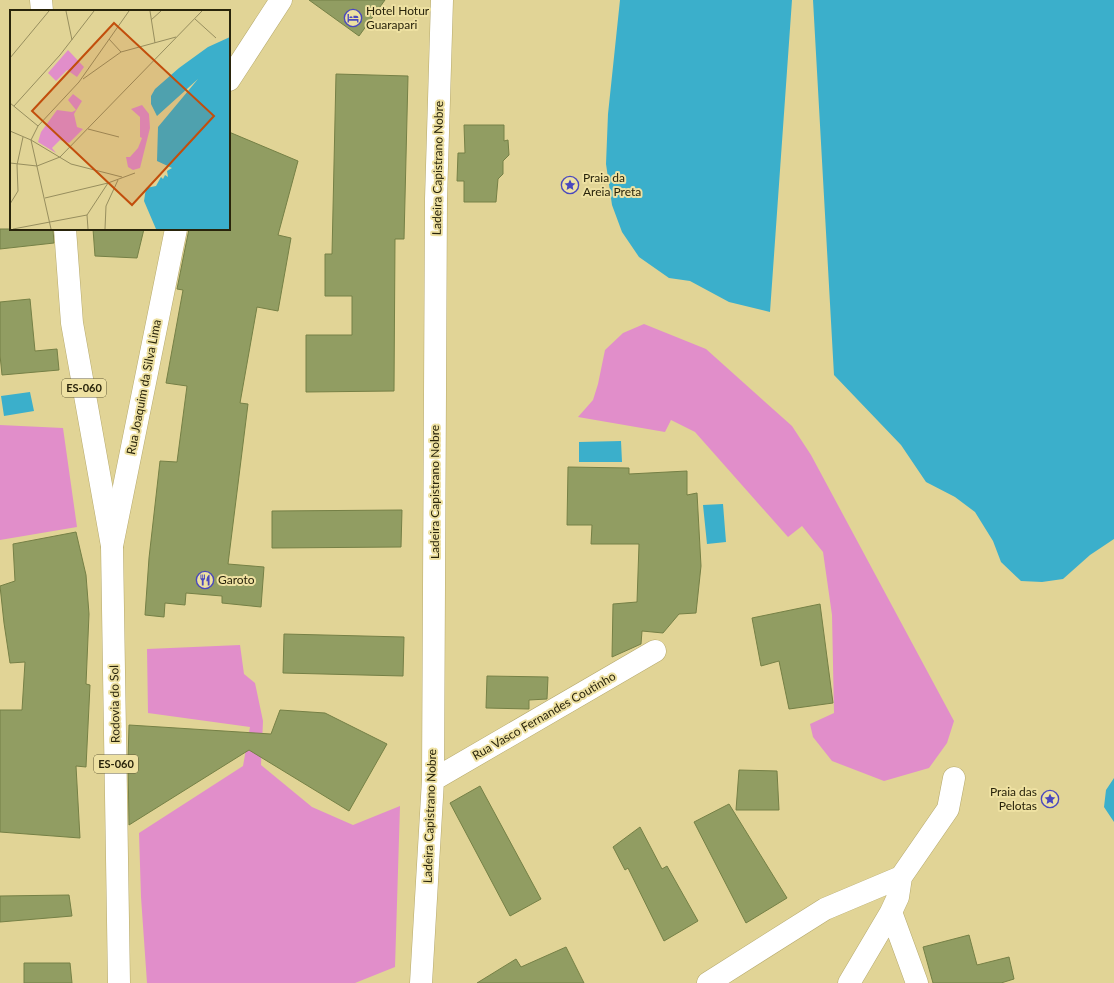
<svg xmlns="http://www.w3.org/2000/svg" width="1114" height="983" viewBox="0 0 1114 983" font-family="Lato,sans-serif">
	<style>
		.green { fill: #e18eca }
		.water { fill: #3bafcb }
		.building { fill: #919d62; stroke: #758046 }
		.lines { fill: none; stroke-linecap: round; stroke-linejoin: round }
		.minor-casing { stroke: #b6a96c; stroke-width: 23 }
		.major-casing { stroke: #b6a96c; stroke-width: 23 }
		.minor { stroke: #fff; stroke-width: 22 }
		.major { stroke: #fff; stroke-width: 22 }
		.labels { text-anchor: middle; stroke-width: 4; stroke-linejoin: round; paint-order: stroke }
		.shield { fill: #eee1a2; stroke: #645d38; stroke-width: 1 }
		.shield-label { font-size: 11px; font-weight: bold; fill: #29240b }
		.poi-label { font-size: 12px; fill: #29240b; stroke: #eee1a2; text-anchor: start }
		.street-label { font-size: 12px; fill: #29240b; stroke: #eee1a2 }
		.inset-road { fill: none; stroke: #978e5e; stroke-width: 1 }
		.view { fill: #c24e0c; fill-opacity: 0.15; stroke: #c24e0c; stroke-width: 2 }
		.inset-edge { fill: none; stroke: #29240b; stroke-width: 2 }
	</style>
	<rect width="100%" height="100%" fill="#e1d496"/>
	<path class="green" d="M 644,324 L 706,349 L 792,426 L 811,455 L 954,721 L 947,743 L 929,768 L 884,781 L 832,761 L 813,737 L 810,724 L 834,713 L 832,615 L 823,552 L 802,526 L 788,537 L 695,432 L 671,420 L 665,432 L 578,417 L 593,400 L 598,384 L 605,350 L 623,333 Z
		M 0,425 L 63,428 L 77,527 L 0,540 Z
		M 240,645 L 244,674 L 255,683 L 263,721 L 261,765 L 312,807 L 353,825 L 400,806 L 395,967 L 355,983 L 147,983 L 141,897 L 139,833 L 243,766 L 250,727 L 148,713 L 147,649 Z"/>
	<path class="water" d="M 620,0 L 792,0 L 770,312 L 729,302 L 690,281 L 669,278 L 639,257 L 622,232 L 612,205 L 606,164 L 608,114 Z
		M 813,0 L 1114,0 L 1114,539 L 1090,555 L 1063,579 L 1042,582 L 1021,581 L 1001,562 L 993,541 L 975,512 L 955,497 L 926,482 L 901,445 L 834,375 Z
		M 30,392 L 34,411 L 4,416 L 1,396 Z
		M 621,441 L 622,462 L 579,462 L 579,442 Z
		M 723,504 L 726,542 L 707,544 L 703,505 Z
		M 1114,778 L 1114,822 L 1104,807 L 1106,790 Z"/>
	<path class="building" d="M 309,0 L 385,0 L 359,36 Z
		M 336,74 L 408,76 L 404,239 L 395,239 L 394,391 L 306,392 L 306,335 L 352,335 L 352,296 L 325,296 L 325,254 L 332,254 Z
		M 464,125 L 504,125 L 504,141 L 508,140 L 509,155 L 503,161 L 503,174 L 498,179 L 496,202 L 464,202 L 464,181 L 457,181 L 458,153 L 465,153 Z
		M 229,132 L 298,161 L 278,235 L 291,238 L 278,311 L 257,307 L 240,403 L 248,404 L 228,564 L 264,567 L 261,607 L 222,603 L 222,596 L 186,593 L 185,605 L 165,603 L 164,617 L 145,615 L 149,558 L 160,461 L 177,462 L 187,386 L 166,383 L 183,290 L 177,289 L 189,229 L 229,229 Z
		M 0,229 L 53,229 L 54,243 L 0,249 Z
		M 93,229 L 144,229 L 137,258 L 95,256 Z
		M 30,299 L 35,351 L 57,349 L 59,370 L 2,375 L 0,355 L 0,302 Z
		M 568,467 L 629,468 L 629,474 L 687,471 L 687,495 L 697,493 L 701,566 L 696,613 L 679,614 L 663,633 L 642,631 L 641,644 L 612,657 L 613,604 L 637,602 L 639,544 L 591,544 L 592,525 L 567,525 Z
		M 402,510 L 401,547 L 272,548 L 272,511 Z
		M 76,532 L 86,575 L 89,614 L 86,684 L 90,685 L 86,767 L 76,766 L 80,838 L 0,832 L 0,710 L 22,710 L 25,662 L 10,663 L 4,623 L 0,586 L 15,581 L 13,544 Z
		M 820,604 L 833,703 L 789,709 L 779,661 L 761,666 L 752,618 Z
		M 284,634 L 404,637 L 403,676 L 283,673 Z
		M 487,676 L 548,677 L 547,699 L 529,700 L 529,709 L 486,708 Z
		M 280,710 L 325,713 L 387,744 L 349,811 L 249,750 L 129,825 L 128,761 L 129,725 L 271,734 Z
		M 739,770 L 777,771 L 779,810 L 736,810 Z
		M 480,786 L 541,899 L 510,916 L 450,803 Z
		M 729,804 L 787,898 L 746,923 L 694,822 Z
		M 640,827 L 662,869 L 667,866 L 698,921 L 664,941 L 628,868 L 625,870 L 613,847 Z
		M 69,895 L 72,916 L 0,922 L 0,896 Z
		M 969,935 L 977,965 L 1009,957 L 1014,979 L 1001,983 L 933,983 L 923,947 Z
		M 566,947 L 584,983 L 477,983 L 516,959 L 521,967 Z
		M 24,963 L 70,963 L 72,983 L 24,983 Z"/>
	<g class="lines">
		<defs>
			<path id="minor" d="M 229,80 L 281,0
				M 112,546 L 176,229
				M 433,780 L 655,651
				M 891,912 L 917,983
				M 421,983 L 433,780 L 436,199 L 442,0
				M 708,983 L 825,909 L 901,877
				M 849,983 L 891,912 L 898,897 L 901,877 L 948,809 L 954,778"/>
			<path id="major" d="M 41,0 L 42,11
				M 65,229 L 72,323 L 112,546 L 119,983"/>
		</defs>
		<use href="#minor" class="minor-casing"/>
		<use href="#major" class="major-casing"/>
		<use href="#minor" class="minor"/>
		<use href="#major" class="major"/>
	</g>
	<defs>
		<symbol id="hotel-ring" viewBox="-11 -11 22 22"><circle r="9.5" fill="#eee1a2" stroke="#4a48be" stroke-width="1.5"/><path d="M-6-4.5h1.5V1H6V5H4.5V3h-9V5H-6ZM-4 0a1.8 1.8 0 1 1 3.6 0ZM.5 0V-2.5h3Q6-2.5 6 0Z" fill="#4a48be"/></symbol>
		<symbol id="sight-ring" viewBox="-11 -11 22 22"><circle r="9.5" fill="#eee1a2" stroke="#4a48be" stroke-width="1.5"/><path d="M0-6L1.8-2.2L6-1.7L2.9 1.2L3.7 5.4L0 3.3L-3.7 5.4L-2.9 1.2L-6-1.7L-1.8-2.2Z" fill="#4a48be"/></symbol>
		<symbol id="restaurant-ring" viewBox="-11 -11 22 22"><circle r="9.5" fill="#eee1a2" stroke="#4a48be" stroke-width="1.5"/><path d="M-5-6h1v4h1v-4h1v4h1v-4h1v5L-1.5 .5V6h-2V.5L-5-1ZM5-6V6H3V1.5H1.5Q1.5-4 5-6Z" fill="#4a48be"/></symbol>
	</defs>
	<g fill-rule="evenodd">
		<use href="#hotel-ring" x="343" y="8" width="20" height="20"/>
		<use href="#sight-ring" x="560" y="175" width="20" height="20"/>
		<use href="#restaurant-ring" x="195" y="570" width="20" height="20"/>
		<use href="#sight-ring" x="1040" y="789" width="20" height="20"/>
	</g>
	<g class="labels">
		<g class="shield">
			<rect x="62" y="379" width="44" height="18" rx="3"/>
			<rect x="94" y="755" width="44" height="18" rx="3"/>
		</g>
		<g class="shield-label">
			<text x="84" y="392">ES-060</text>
			<text x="116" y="768">ES-060</text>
		</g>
		<g class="poi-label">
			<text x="366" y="15">Hotel Hotur<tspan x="366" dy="14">Guarapari</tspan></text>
			<text x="583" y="182">Praia da<tspan x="583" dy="14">Areia Preta</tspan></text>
			<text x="218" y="584">Garoto</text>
			<text x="1037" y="796" text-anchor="end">Praia das<tspan x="1037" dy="14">Pelotas</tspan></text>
		</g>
		<g class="street-label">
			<text transform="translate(438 168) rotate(-89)" y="4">Ladeira Capistrano Nobre</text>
			<text transform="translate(144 387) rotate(-79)" y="4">Rua Joaquim da Silva Lima</text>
			<text transform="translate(435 492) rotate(-90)" y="4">Ladeira Capistrano Nobre</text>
			<text transform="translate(115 704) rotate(-91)" y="4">Rodovia do Sol</text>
			<text transform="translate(544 716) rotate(-30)" y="4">Rua Vasco Fernandes Coutinho</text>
			<text transform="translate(430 816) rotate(-88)" y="4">Ladeira Capistrano Nobre</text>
		</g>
	</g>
	<g transform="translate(10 10)">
		<rect width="220" height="220" fill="#e1d496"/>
		<path d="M 58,40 L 74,57 L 67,67 L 57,60 L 46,71 L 38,63 ZM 63,84 L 72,91 L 64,104 L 67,117 L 73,119 L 59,133 L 50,130 L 42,138 L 46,143 L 28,132 L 31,122 L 47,100 L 62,102 L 66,100 L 58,90 ZM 132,95 L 139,104 L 140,118 L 130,158 L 123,160 L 118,157 L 116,147 L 120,147 L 128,138 L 132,128 L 130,127 L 130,107 L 121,99 Z" fill="#e18eca"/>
		<path d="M 220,27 L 220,219 L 146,219 L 134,191 L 136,178 L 146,176 L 151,167 L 153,169 L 155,165 L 158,167 L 157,161 L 162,158 L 147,151 L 148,117 L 188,69 L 147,106 L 141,94 L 141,86 L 145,79 L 169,58 L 198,37 Z" fill="#3bafcb"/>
		<path class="inset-road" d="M 56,1 L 62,30M 140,1 L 145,33M 185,9 L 206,28M 141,10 L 151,1M 99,29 L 111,42M 0,48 L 39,1M 73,69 L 111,42 L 166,27M 0,93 L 28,116M 4,96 L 50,45 L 84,1M 78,119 L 109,127M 0,121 L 21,130 L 61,154 L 112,167M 0,153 L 27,156 L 50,147 L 192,1M 35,188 L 98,173 L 125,163M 0,194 L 8,181 L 7,155 L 13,127M 3,219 L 77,205M 41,219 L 21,130 L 28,116 L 69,72 L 119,1M 78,219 L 77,205 L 98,173M 95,219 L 96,196 L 108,170"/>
		<path class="view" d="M 104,13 L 204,106 L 122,195 L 22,101 Z"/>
		<rect width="220" height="220" class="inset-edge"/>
	</g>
</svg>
